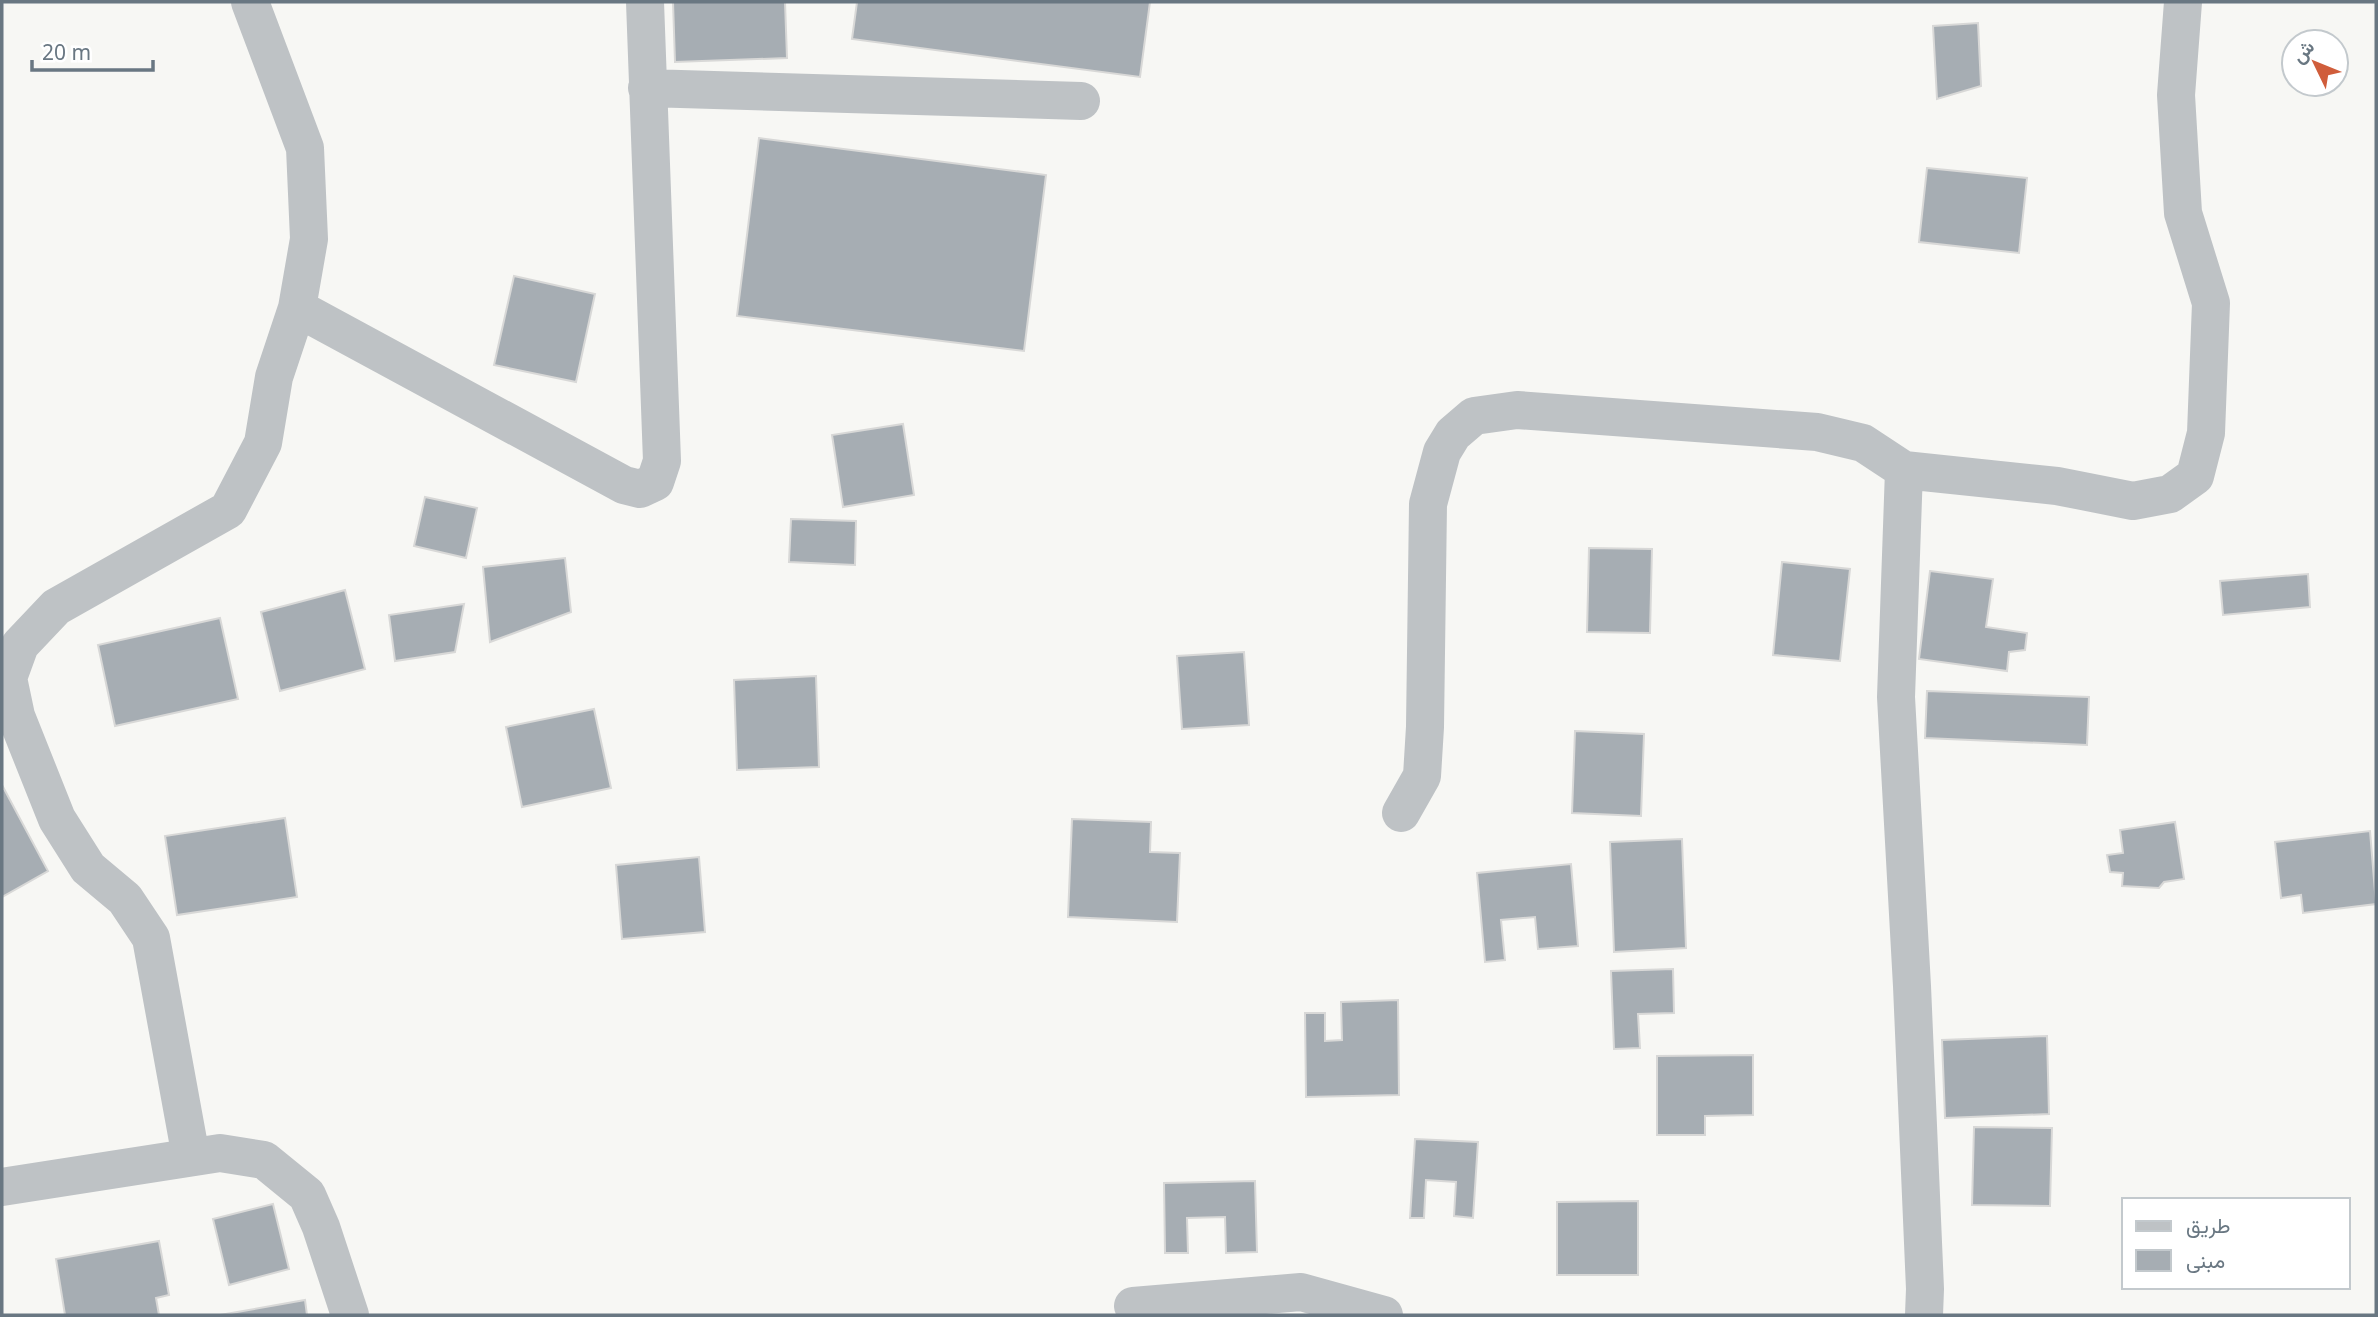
<svg xmlns="http://www.w3.org/2000/svg" width="2378" height="1317" viewBox="0 0 2378 1317" font-family="'Noto Sans',Vazirmatn,sans-serif">
	<style>
		.building { fill: #a6adb3; stroke: #d8d8d7; stroke-width: 2 }
		.lines { fill: none; stroke-linecap: round; stroke-linejoin: round }
		.minor { stroke: #bec2c5; stroke-width: 38 }
	</style>
	<rect width="100%" height="100%" fill="#f7f7f4"/>
	<path class="building" d="M 673,2 L 785,2 L 787,58 L 675,62 Z
		M 857,2 L 1150,2 L 1140,77 L 852,39 Z
		M 1978,23 L 1981,86 L 1937,99 L 1933,26 Z
		M 759,138 L 1046,175 L 1024,351 L 737,316 Z
		M 1927,168 L 2027,178 L 2019,253 L 1919,242 Z
		M 514,276 L 595,294 L 576,382 L 494,365 Z
		M 903,424 L 914,495 L 843,507 L 832,435 Z
		M 425,497 L 477,508 L 466,558 L 414,546 Z
		M 791,519 L 856,521 L 855,565 L 789,562 Z
		M 1589,548 L 1652,549 L 1650,633 L 1587,632 Z
		M 565,558 L 571,612 L 490,642 L 483,567 Z
		M 1782,562 L 1850,569 L 1840,661 L 1773,655 Z
		M 1930,571 L 1993,579 L 1986,627 L 2027,633 L 2025,650 L 2009,652 L 2007,671 L 1919,659 Z
		M 2308,574 L 2310,607 L 2223,615 L 2220,581 Z
		M 345,590 L 365,669 L 280,691 L 261,612 Z
		M 464,604 L 455,652 L 395,661 L 389,615 Z
		M 220,618 L 238,699 L 115,726 L 98,645 Z
		M 1244,652 L 1249,725 L 1182,729 L 1177,656 Z
		M 816,676 L 819,767 L 737,770 L 734,680 Z
		M 1927,691 L 2089,697 L 2087,745 L 1925,738 Z
		M 594,709 L 611,788 L 522,807 L 506,727 Z
		M 1575,731 L 1644,734 L 1641,816 L 1572,813 Z
		M 2,785 L 48,871 L 2,897 Z
		M 285,818 L 297,897 L 177,915 L 165,836 Z
		M 1072,819 L 1151,822 L 1150,852 L 1180,853 L 1177,922 L 1068,917 Z
		M 2175,822 L 2184,879 L 2164,882 L 2159,888 L 2122,886 L 2123,873 L 2110,872 L 2107,855 L 2123,853 L 2120,830 Z
		M 2370,831 L 2376,904 L 2303,913 L 2301,895 L 2281,898 L 2275,842 Z
		M 1682,839 L 1686,948 L 1614,952 L 1610,842 Z
		M 699,857 L 705,932 L 622,939 L 616,865 Z
		M 1571,864 L 1578,946 L 1538,949 L 1535,917 L 1501,920 L 1505,960 L 1485,962 L 1477,873 Z
		M 1673,969 L 1674,1013 L 1638,1014 L 1640,1048 L 1614,1049 L 1611,971 Z
		M 1398,1000 L 1399,1095 L 1306,1097 L 1305,1013 L 1325,1013 L 1325,1041 L 1342,1040 L 1341,1002 Z
		M 2047,1036 L 2049,1114 L 1945,1118 L 1942,1040 Z
		M 1753,1055 L 1753,1115 L 1705,1116 L 1705,1135 L 1657,1135 L 1657,1056 Z
		M 1974,1127 L 2052,1128 L 2050,1206 L 1972,1205 Z
		M 1415,1139 L 1478,1142 L 1473,1218 L 1454,1216 L 1456,1182 L 1426,1180 L 1424,1218 L 1410,1218 Z
		M 1255,1181 L 1257,1252 L 1226,1253 L 1225,1217 L 1187,1218 L 1188,1253 L 1165,1253 L 1164,1183 Z
		M 1638,1201 L 1638,1275 L 1557,1275 L 1557,1202 Z
		M 273,1204 L 289,1269 L 229,1285 L 213,1219 Z
		M 159,1241 L 169,1295 L 156,1298 L 159,1315 L 65,1315 L 56,1259 Z
		M 305,1300 L 307,1315 L 220,1315 Z"/>
	<g class="lines">
		<path class="minor" d="M 647,88 L 1081,101
			M 297,308 L 624,485 L 640,489 L 655,482 L 662,461 L 645,2
			M 1401,813 L 1422,776 L 1425,727 L 1428,504 L 1442,452 L 1453,434 L 1474,416 L 1517,410 L 1817,432 L 1863,443 L 1904,470
			M 191,1157 L 151,938 L 125,899 L 88,868 L 57,819 L 16,716 L 8,678 L 20,645 L 56,607 L 228,510 L 263,443 L 274,377 L 297,308 L 309,239 L 305,148 L 250,2
			M 2,1187 L 220,1153 L 264,1160 L 307,1195 L 321,1227 L 350,1315
			M 1133,1306 L 1301,1292 L 1384,1315
			M 1924,1315 L 1925,1289 L 1912,986 L 1896,697 L 1904,470 L 2057,486 L 2133,501 L 2170,494 L 2195,476 L 2206,433 L 2211,303 L 2183,213 L 2176,95 L 2183,2"/>
	</g>
	<rect width="2378" height="1317" fill="none" stroke="#697782" stroke-width="7"/>
	<rect x="2122" y="1198" width="228" height="91" fill="#ffffff" stroke="#c3c9cd" stroke-width="2"/>
	<rect x="2136" y="1221" width="35" height="10" fill="#bec2c5" stroke="#c3c9cd" stroke-width="2"/>
	<text x="2186" y="1233" font-size="21" fill="#697782">طريق</text>
	<rect x="2136" y="1250" width="35" height="21" fill="#a6adb3" stroke="#c3c9cd" stroke-width="2"/>
	<text x="2186" y="1268" font-size="21" fill="#697782">مبنى</text>
	<g transform="translate(2315 63) rotate(313)"><circle r="33" fill="#ffffff" stroke="#c3c9cd" stroke-width="2"/>
	<path d="M0-5L12 26L0 18L-12 26Z" fill="#d05d3b"/>
	<text y="-10" font-size="19" font-weight="bold" text-anchor="middle" fill="#697782">ش</text>
	</g>
	<path d="M32 60v10h121v-10" fill="none" stroke="#697782" stroke-width="3.5"/>
	<text x="42" y="60" font-size="21" fill="#697782" stroke="#ffffff" stroke-width="5" paint-order="stroke">20 m</text>
</svg>
